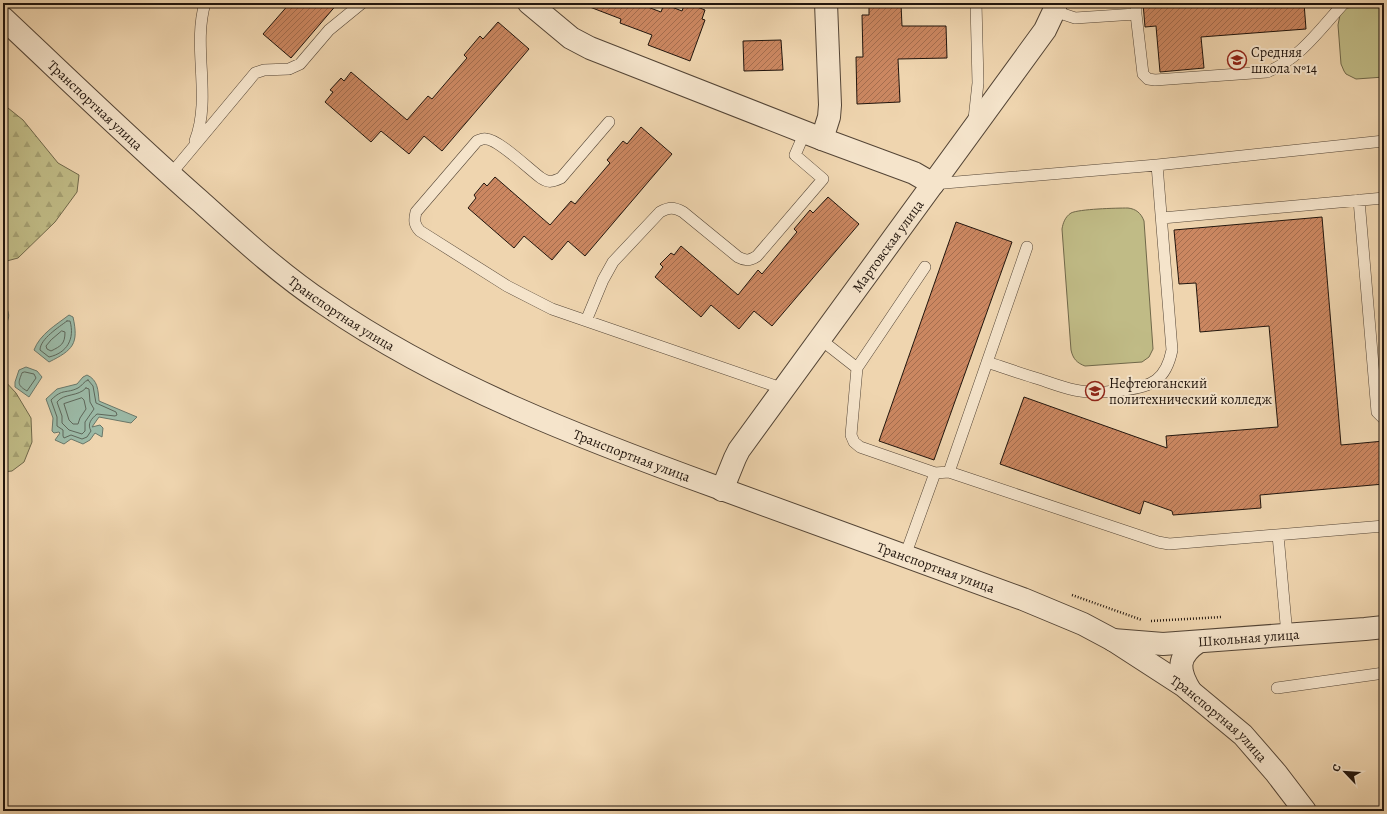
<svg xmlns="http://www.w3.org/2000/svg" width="1387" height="814" viewBox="0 0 1387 814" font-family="Alegreya,serif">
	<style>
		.forest { fill: url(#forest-firs); stroke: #70684a }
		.pitch { fill: #c0bb86; stroke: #70684a }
		.water { fill: #9bb9a6; stroke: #6a7769 }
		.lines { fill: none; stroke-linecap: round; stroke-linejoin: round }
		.shore { stroke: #5e675a; stroke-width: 1 }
		.building { fill: url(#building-hatch); stroke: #21150d }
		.service-casing { stroke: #544536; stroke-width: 12 }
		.minor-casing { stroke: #544536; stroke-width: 24 }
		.tertiary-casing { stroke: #544536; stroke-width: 24 }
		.path { stroke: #21150d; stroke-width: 2.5; stroke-dasharray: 1 2; stroke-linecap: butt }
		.service { stroke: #f5e4cb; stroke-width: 11 }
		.minor { stroke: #f5e4cb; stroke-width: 22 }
		.tertiary { stroke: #f5e4cb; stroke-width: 22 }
		.labels { text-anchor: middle; stroke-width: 4; stroke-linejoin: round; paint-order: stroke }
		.poi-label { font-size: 14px; fill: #21150d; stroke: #f5e4cb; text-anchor: start }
		.street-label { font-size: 14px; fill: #21150d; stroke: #f5e4cb }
	</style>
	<defs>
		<pattern id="forest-firs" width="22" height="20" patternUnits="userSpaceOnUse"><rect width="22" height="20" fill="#c0bb86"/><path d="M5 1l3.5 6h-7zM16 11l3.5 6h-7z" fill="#a5a072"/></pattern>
		<pattern id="building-hatch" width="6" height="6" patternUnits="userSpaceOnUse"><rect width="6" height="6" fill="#cb8761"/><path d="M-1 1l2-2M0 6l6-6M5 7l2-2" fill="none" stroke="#a46d4e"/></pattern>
	</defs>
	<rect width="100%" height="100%" fill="#efd5af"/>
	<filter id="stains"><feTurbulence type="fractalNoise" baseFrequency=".005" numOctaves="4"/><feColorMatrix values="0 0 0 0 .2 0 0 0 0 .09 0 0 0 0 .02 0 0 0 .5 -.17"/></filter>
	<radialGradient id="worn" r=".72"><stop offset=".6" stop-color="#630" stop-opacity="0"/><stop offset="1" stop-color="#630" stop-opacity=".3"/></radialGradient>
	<path class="forest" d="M 3,104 L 23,120 L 58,163 L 79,175 L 77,192 L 55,222 L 18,258 L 3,262 Z
		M 3,379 L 16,393 L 31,418 L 32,442 L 24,462 L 12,471 L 3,472 Z"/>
	<path class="pitch" d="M 1384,3 L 1384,77 L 1356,79 L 1346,74 L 1344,71 L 1341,64 L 1338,25 L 1340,15 L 1347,8 Z
		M 1128,208 C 1136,209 1141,213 1144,221 L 1153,349 L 1149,357 L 1142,362 L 1085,366 C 1077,363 1073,359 1071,350 L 1062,229 C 1063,223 1065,217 1071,213 C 1079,209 1116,208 1128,208 Z"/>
	<path class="water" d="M 3,304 C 12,314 9,319 3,330 Z
		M 69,315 L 73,317 C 79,344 73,350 49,362 L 34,350 C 40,334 56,325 69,315 Z
		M 26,367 L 37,371 L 42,377 L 29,397 L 15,387 L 15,382 L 19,370 Z
		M 87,375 C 98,380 98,390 99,401 L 137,417 L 131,423 L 99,417 L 92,427 L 100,425 L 103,428 L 102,437 L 95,433 L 90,440 L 83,444 L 71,439 L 64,444 L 55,440 L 60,433 L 59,432 L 54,433 L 52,431 L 53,418 L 46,399 L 57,389 L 77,384 L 83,377 Z"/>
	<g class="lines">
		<path class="shore" d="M 67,321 L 70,321 C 75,339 67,353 49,357 L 40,350 C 40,339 59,327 67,321 Z
			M 62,331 L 65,332 C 65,344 61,346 51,351 L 47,349 L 46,346 L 51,340 Z
			M 25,372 L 34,374 L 36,378 L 27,391 C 17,385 18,383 22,373 Z
			M 88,380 L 93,386 L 96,403 L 116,412 L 117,415 L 115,416 L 97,414 C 91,419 87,424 91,431 L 87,437 L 82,439 L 71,435 L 64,438 L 63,436 L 63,430 L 57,426 L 57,417 L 51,400 C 63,388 66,394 78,388 C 82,386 84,381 88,380 Z
			M 86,388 L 89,389 L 90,402 L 94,409 L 85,422 L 85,431 L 82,434 L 69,430 L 62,423 L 62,416 L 57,402 C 64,393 78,397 86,388 Z
			M 82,398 L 84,400 L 86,409 L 80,418 L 78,424 L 73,424 L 69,420 L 64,404 Z"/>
	</g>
	<path class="building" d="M 290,3 L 338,3 L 291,58 L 263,34 Z
		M 582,3 L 637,3 L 661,12 L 664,4 L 682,11 L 685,3 L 687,3 L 705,10 L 702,19 L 705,20 L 690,61 L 648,45 L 652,35 L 620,23 L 621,19 L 582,4 Z
		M 1143,3 L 1304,3 L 1306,29 L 1201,37 L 1204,68 L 1160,72 L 1156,26 L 1145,27 Z
		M 901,4 L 902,26 L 946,26 L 947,58 L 898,59 L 900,102 L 857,104 L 856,57 L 863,57 L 862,15 L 869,15 L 869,5 Z
		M 498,22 L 529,49 L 442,151 L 424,136 L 409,154 L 381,131 L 371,142 L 325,102 L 333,92 L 330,90 L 341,78 L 344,81 L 351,72 L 407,120 L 428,96 L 432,99 L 467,58 L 464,55 L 480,36 L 483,39 Z
		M 781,40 L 783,70 L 744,71 L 743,41 Z
		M 641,127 L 672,154 L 585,256 L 568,241 L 552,260 L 524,236 L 514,248 L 468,208 L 476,198 L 474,195 L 484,183 L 487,186 L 495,177 L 550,225 L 571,201 L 575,204 L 610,163 L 607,160 L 623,141 L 627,144 Z
		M 828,197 L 859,224 L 772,326 L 754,311 L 739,329 L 711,305 L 701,317 L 655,277 L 663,267 L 660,264 L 671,253 L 674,255 L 681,246 L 738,295 L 758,270 L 762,274 L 797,232 L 794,229 L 810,210 L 813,213 Z
		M 1322,217 L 1341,445 L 1384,441 L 1384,484 L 1260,495 L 1261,508 L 1173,515 L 1172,511 L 1144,501 L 1140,514 L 1000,464 L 1024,397 L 1167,448 L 1166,436 L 1278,427 L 1269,326 L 1200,332 L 1196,283 L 1179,284 L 1174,230 Z
		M 956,222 L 1012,242 L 934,460 L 879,441 Z"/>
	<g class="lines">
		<defs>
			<path id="service" d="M 1054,11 L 1075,18 L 1136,14 L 1136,3
				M 1136,14 L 1143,74 L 1148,79 L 1155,80 L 1267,72 C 1299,60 1322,27 1344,3
				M 974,119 L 978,83 L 976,3
				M 609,122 L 561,178 C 552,182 549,183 541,178 C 530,170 498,139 486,139 C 483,138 480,140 477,141 L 416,212 C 414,220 414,225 420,231 L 507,286 L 552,309 L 784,389
				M 195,141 C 212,97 192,48 205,3
				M 170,175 L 255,73 L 264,70 L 289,69 L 300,64 L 329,30 L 362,3
				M 933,184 L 1157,165 L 1384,141
				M 1359,200 L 1377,412 L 1384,419
				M 1162,218 L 1384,198
				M 586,321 L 603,280 L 613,262 L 660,212 C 669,207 674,207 683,212 L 738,257 C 745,261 750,261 757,256 L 823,179 L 795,155 L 805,132
				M 820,339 L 857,368 L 851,435 L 854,442 L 860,447 L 935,473 L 949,472 L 1158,542 L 1169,544 L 1384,526
				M 987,362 C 1005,368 1022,374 1039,379 C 1057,385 1074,392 1093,392 C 1102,393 1113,391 1123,390 C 1152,387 1166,380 1172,350 L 1157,165
				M 857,368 L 925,267
				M 949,472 L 1027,247
				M 1278,535 L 1287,635
				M 905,556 L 935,473
				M 1277,688 L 1384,673"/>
			<g id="minor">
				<path d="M 529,3 L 571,38 L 590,48 L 822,139 L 914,173 L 933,184"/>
				<path d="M 822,139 L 829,117 L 830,105 L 826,3"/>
				<path id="s1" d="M 722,490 L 735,458 L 739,450 L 1045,30 L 1054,11 L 1056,3"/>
				<path id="s2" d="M 1113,640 L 1163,644 L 1365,629 L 1384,627"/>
				<path d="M 1191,692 C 1178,671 1176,657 1198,642"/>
			</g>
			<g id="tertiary">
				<path id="s3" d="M 3,18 C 68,79 133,142 200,201 C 240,237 280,274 325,304 C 444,386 584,439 719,488 C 820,525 922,562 1023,599 L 1083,624 L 1113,640 L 1184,686 L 1243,735 L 1276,773 L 1305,811"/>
			</g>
		</defs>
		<use href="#service" class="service-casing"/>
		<use href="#minor" class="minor-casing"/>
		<use href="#tertiary" class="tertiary-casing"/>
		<path class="path" d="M 1072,595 L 1142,620
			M 1151,621 L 1222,617"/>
		<use href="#service" class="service"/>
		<use href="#minor" class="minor"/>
		<use href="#tertiary" class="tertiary"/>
	</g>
	<defs>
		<symbol id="school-ring" viewBox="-11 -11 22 22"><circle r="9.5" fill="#f5e4cb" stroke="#8f2418" stroke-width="1.5"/><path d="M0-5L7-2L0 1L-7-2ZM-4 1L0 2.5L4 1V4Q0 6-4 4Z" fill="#8f2418"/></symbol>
		<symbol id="university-ring" viewBox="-11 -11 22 22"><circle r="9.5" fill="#f5e4cb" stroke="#8f2418" stroke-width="1.5"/><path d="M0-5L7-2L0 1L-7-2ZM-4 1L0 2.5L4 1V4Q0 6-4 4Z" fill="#8f2418"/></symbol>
	</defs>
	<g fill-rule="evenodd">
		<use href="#school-ring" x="1226" y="49" width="22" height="22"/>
		<use href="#university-ring" x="1084" y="380" width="22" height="22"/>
	</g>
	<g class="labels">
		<g class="poi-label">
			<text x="1251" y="57">Средняя<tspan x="1251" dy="16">школа №14</tspan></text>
			<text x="1109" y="388">Нефтеюганский<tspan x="1109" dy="16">политехнический колледж</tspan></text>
		</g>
		<g class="street-label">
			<text dy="5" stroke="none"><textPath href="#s3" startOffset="127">Транспортная улица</textPath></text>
			<text dy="5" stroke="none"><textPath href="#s1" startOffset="296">Мартовская улица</textPath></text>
			<text dy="5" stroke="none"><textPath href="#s3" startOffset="450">Транспортная улица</textPath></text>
			<text dy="5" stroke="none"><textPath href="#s3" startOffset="774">Транспортная улица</textPath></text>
			<text dy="5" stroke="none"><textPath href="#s3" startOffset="1098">Транспортная улица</textPath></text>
			<text dy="5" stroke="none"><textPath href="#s2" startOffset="136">Школьная улица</textPath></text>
			<text dy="5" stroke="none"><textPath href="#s3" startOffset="1422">Транспортная улица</textPath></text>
		</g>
	</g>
	<rect width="1387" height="814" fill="none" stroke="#efd5af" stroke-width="16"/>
	<rect x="4" y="4" width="1379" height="806" fill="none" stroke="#21150d" stroke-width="2"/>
	<rect x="8" y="8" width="1371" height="798" fill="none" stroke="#21150d"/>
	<g transform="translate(1345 772) rotate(295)" stroke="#f5e4cb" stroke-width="3" paint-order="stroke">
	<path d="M0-3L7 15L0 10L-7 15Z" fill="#21150d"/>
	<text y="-6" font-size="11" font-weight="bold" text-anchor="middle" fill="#21150d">С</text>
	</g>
	<rect width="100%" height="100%" filter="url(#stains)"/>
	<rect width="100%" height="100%" fill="url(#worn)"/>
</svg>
